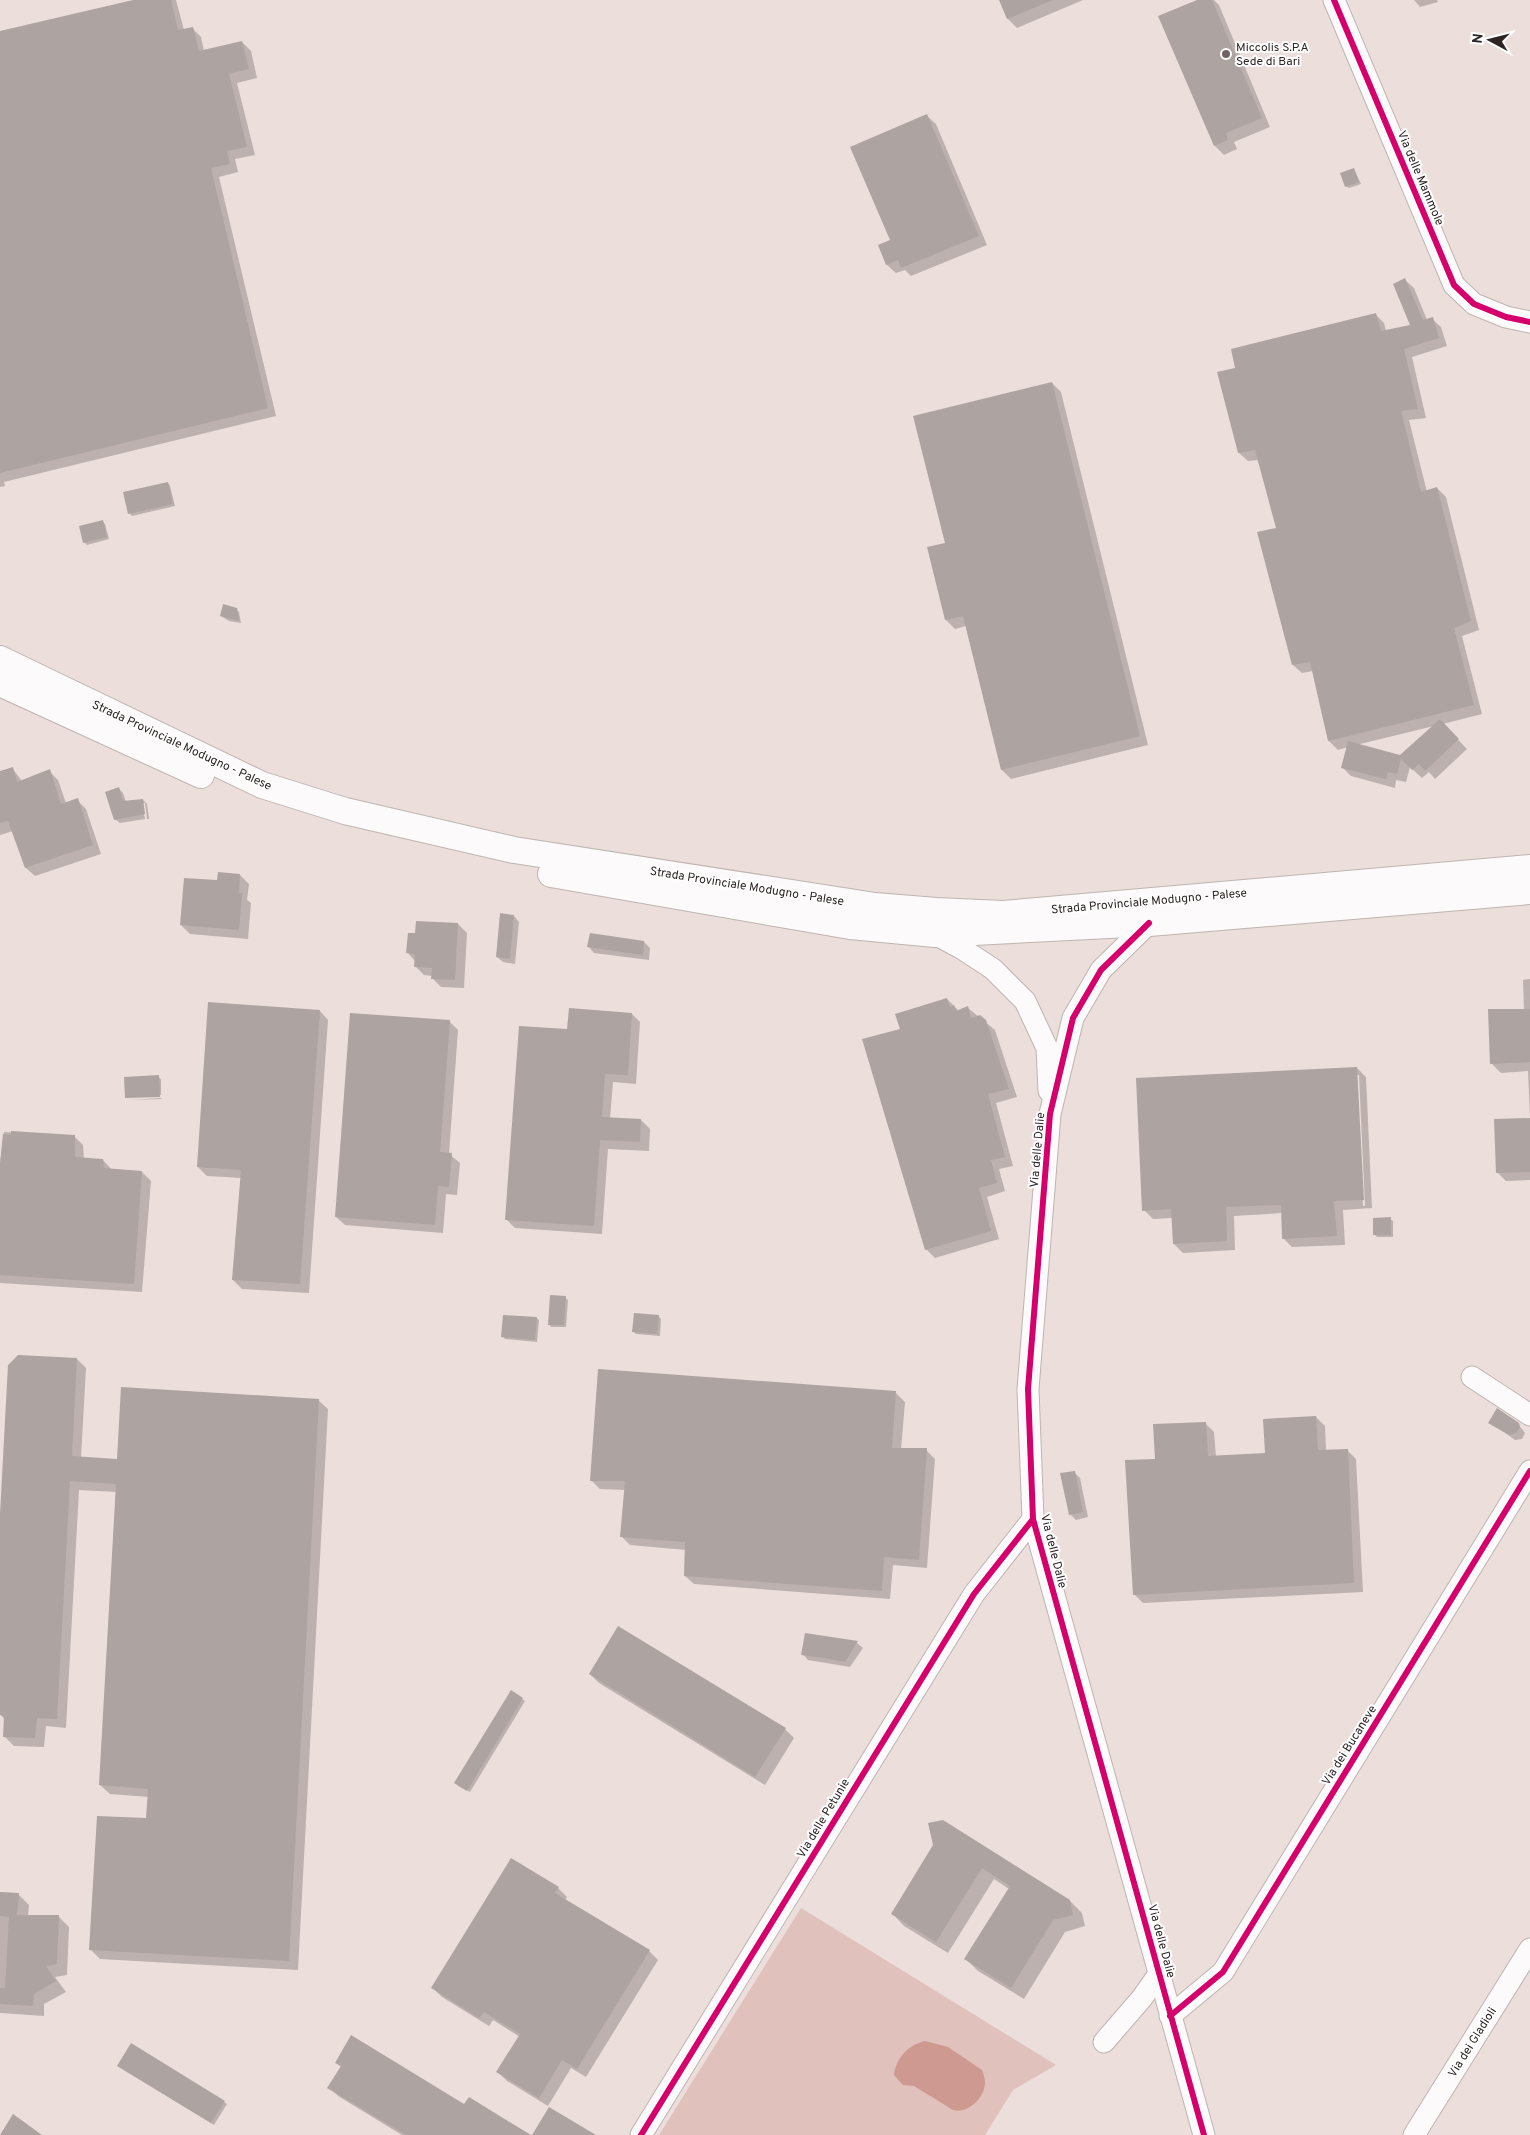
<svg xmlns="http://www.w3.org/2000/svg" width="1530" height="2135" viewBox="0 0 1530 2135" font-family="Overpass,sans-serif">
	<style>
		.green { fill: #e0c1bb }
		.water { fill: #cd9990 }
		.shadow { fill: #0003; fill-rule: evenodd }
		.building { fill: #ada3a1 }
		.lines { fill: none; stroke-linecap: round; stroke-linejoin: round }
		.minor-casing { stroke: #beb4b1; stroke-width: 23 }
		.major-casing { stroke: #beb4b1; stroke-width: 28 }
		.minor { stroke: #fcfafa; stroke-width: 21 }
		.major { stroke: #fcfafa; stroke-width: 26 }
		.cycleway-casing { stroke: #fff; stroke-width: 9 }
		.cycleway { stroke: #d6006c; stroke-width: 6 }
		.poi-dot { fill: #706563; stroke: #fff; stroke-width: 2 }
		.labels { text-anchor: middle; stroke-width: 4; stroke-linejoin: round; paint-order: stroke }
		.poi-label { font-size: 12px; fill: #2d2423; stroke: #fff; text-anchor: start }
		.street-label { font-size: 12px; fill: #2d2423; stroke: #fff }
	</style>
	<rect width="100%" height="100%" fill="#ecdedb"/>
	<path class="green" d="M 801,1908 L 1056,2065 L 1013,2090 L 985,2135 L 659,2135 Z"/>
	<path class="water" d="M 925,2041 L 948,2047 L 982,2070 C 983,2073 985,2078 985,2082 C 985,2098 968,2114 953,2110 L 914,2086 L 903,2085 L 894,2075 C 896,2058 908,2045 925,2041 Z"/>
	<path class="shadow" d="M 138,0 L 176,0 L 184,30 L 192,28 L 201,37 L 204,51 L 242,42 L 251,51 L 257,78 L 237,83 L 255,155 L 235,159 L 238,172 L 219,177 L 276,416 L 4,482 L 5,486 L 0,487 L 0,32 Z
		M 1001,0 L 1083,0 L 1017,28 L 1008,19 Z
		M 1200,0 L 1214,0 L 1219,5 L 1270,127 L 1234,142 L 1237,149 L 1224,155 L 1215,146 Z
		M 1414,0 L 1437,0 L 1438,2 L 1420,7 Z
		M 927,116 L 936,124 L 987,245 L 911,276 L 905,270 L 896,273 L 887,265 L 880,246 L 891,241 Z
		M 1354,169 L 1361,184 L 1349,188 L 1346,186 Z
		M 1405,280 L 1414,288 L 1427,320 L 1432,319 L 1441,327 L 1447,346 L 1412,357 L 1426,418 L 1409,420 L 1427,492 L 1437,488 L 1446,497 L 1479,630 L 1462,636 L 1482,714 L 1443,724 L 1467,749 L 1435,779 L 1429,772 L 1422,778 L 1410,767 L 1406,782 L 1396,780 L 1395,788 L 1351,776 L 1342,767 L 1348,747 L 1338,750 L 1329,741 L 1313,671 L 1302,673 L 1293,665 L 1278,529 L 1259,460 L 1248,461 L 1239,453 L 1237,368 L 1376,315 L 1384,323 L 1386,331 L 1412,326 ZM 1434,726 L 1401,757 L 1356,745 Z
		M 1052,383 L 1061,392 L 1148,745 L 1011,779 L 1002,770 L 966,626 L 955,629 L 946,620 L 928,548 L 946,544 Z
		M 168,483 L 170,486 L 175,506 L 132,516 L 130,514 Z
		M 103,522 L 105,524 L 109,539 L 87,545 L 84,542 Z
		M 236,609 L 239,612 L 241,623 L 229,621 L 221,616 Z
		M 12,768 L 22,781 L 49,771 L 58,780 L 66,803 L 77,800 L 86,809 L 101,854 L 35,876 L 26,868 L 13,831 L 0,835 L 0,772 Z
		M 119,789 L 123,793 L 126,802 L 143,800 L 147,804 L 149,819 L 147,819 L 145,803 L 142,803 L 145,819 L 120,823 L 115,819 Z
		M 240,875 L 249,884 L 247,900 L 251,903 L 248,939 L 190,934 L 181,925 L 218,882 Z
		M 514,916 L 519,922 L 515,964 L 503,962 L 497,957 Z
		M 417,922 L 458,924 L 467,933 L 464,988 L 441,987 L 432,978 L 432,976 L 424,975 L 415,966 L 415,961 L 408,953 L 416,935 Z
		M 644,942 L 650,948 L 649,960 L 594,953 L 589,947 Z
		M 1530,979 L 1530,1118 L 1528,1071 L 1501,1073 L 1492,1064 L 1524,1010 L 1523,980 Z
		M 947,999 L 959,1011 L 968,1008 L 995,1030 L 1017,1097 L 996,1103 L 1013,1166 L 999,1169 L 1005,1191 L 987,1197 L 999,1239 L 935,1258 L 926,1249 L 902,1030 Z
		M 320,1011 L 328,1020 L 309,1293 L 242,1289 L 233,1280 L 241,1178 L 207,1176 L 198,1167 Z
		M 632,1014 L 640,1022 L 636,1084 L 613,1082 L 610,1119 L 641,1120 L 650,1129 L 649,1151 L 608,1149 L 602,1234 L 515,1228 L 506,1219 L 569,1030 Z
		M 449,1021 L 458,1030 L 449,1154 L 460,1163 L 457,1195 L 446,1194 L 443,1233 L 345,1225 L 336,1217 Z
		M 1357,1068 L 1366,1077 L 1372,1208 L 1343,1210 L 1345,1245 L 1292,1247 L 1283,1238 L 1282,1213 L 1234,1216 L 1235,1250 L 1183,1253 L 1174,1244 L 1173,1218 L 1153,1219 L 1144,1210 ZM 1357,1075 L 1359,1075 L 1365,1206 L 1363,1206 Z
		M 158,1077 L 161,1079 L 161,1095 L 127,1098 L 126,1078 Z
		M 161,1098 L 162,1099 L 128,1100 Z
		M 1530,1119 L 1530,1180 L 1506,1181 L 1497,1172 Z
		M 4,1132 L 74,1136 L 83,1145 L 84,1159 L 103,1160 L 112,1170 L 142,1172 L 151,1181 L 142,1292 L 0,1283 L 0,1163 Z
		M 1390,1219 L 1393,1221 L 1393,1237 L 1377,1237 L 1375,1235 Z
		M 565,1298 L 568,1300 L 566,1327 L 551,1327 L 549,1324 Z
		M 658,1316 L 661,1319 L 660,1336 L 636,1334 L 633,1331 Z
		M 536,1318 L 539,1320 L 537,1342 L 505,1339 L 503,1337 Z
		M 77,1359 L 86,1368 L 81,1458 L 118,1460 L 318,1400 L 328,1409 L 298,1970 L 100,1959 L 91,1950 L 148,1820 L 149,1797 L 110,1794 L 100,1785 L 116,1492 L 79,1490 L 66,1728 L 46,1726 L 44,1747 L 14,1746 L 4,1736 L 5,1720 L 0,1714 L 0,1522 Z
		M 599,1371 L 896,1393 L 905,1402 L 901,1450 L 926,1450 L 935,1459 L 927,1568 L 893,1565 L 890,1599 L 694,1584 L 685,1576 L 686,1550 L 630,1545 L 621,1536 L 625,1490 L 600,1489 L 591,1480 Z
		M 1316,1417 L 1325,1426 L 1326,1451 L 1347,1450 L 1356,1459 L 1363,1592 L 1143,1603 L 1134,1594 L 1156,1460 L 1205,1423 L 1214,1432 L 1216,1457 L 1266,1455 Z
		M 1490,1422 L 1518,1424 L 1525,1433 L 1522,1439 L 1515,1440 Z
		M 1074,1472 L 1080,1478 L 1088,1517 L 1076,1520 L 1070,1514 Z
		M 806,1635 L 857,1643 L 863,1648 L 850,1667 L 808,1660 L 803,1654 Z
		M 590,1674 L 785,1729 L 794,1738 L 765,1785 L 599,1683 Z
		M 522,1699 L 525,1701 L 470,1792 L 458,1786 Z
		M 934,1845 L 1070,1901 L 1082,1913 L 1085,1926 L 1065,1932 L 1024,1999 L 978,1971 L 966,1959 L 1009,1889 L 994,1879 L 948,1953 L 904,1926 L 892,1913 Z
		M 558,1888 L 567,1897 L 565,1900 L 649,1951 L 658,1960 L 586,2077 L 571,2068 L 548,2106 L 507,2081 L 498,2072 L 520,2037 L 493,2020 L 489,2026 L 442,1997 L 433,1988 Z
		M 0,1893 L 18,1894 L 29,1905 L 28,1916 L 59,1917 L 69,1927 L 67,1975 L 55,1977 L 66,1992 L 44,2004 L 44,2016 L 0,2013 Z
		M 336,2062 L 465,2105 L 529,2135 L 402,2135 L 338,2096 L 329,2087 L 341,2067 Z
		M 121,2068 L 224,2102 L 227,2104 L 214,2125 Z"/>
	<path class="building" d="M 133,0 L 171,0 L 178,30 L 193,27 L 199,51 L 242,41 L 249,69 L 229,74 L 247,147 L 227,151 L 230,164 L 211,168 L 268,408 L 0,473 L 0,31 Z
		M 999,0 L 1053,0 L 1007,19 Z
		M 1197,0 L 1212,0 L 1262,118 L 1226,133 L 1228,140 L 1214,146 L 1158,16 Z
		M 927,114 L 979,236 L 901,268 L 898,260 L 886,265 L 878,245 L 890,240 L 850,147 Z
		M 1354,168 L 1359,182 L 1345,187 L 1340,173 Z
		M 1405,278 L 1423,320 L 1433,317 L 1439,338 L 1404,349 L 1418,409 L 1401,411 L 1421,492 L 1437,487 L 1471,621 L 1454,628 L 1474,705 L 1328,741 L 1310,662 L 1292,665 L 1257,532 L 1276,528 L 1255,450 L 1238,453 L 1217,372 L 1235,368 L 1231,349 L 1376,313 L 1381,331 L 1410,325 L 1393,284 Z
		M 1052,382 L 1140,736 L 1001,770 L 963,616 L 945,620 L 927,547 L 945,543 L 913,416 Z
		M 168,482 L 173,504 L 128,514 L 123,492 Z
		M 103,520 L 107,537 L 83,543 L 79,526 Z
		M 223,604 L 237,608 L 239,621 L 220,616 Z
		M 1440,719 L 1459,739 L 1425,771 L 1419,764 L 1412,770 L 1401,759 L 1397,774 L 1388,772 L 1386,779 L 1341,768 L 1348,741 L 1400,755 Z
		M 13,767 L 17,782 L 50,769 L 61,804 L 78,798 L 93,845 L 25,868 L 8,821 L 0,823 L 0,771 Z
		M 119,787 L 123,801 L 143,799 L 145,814 L 114,820 L 105,792 Z
		M 218,872 L 240,874 L 239,893 L 242,893 L 239,930 L 180,925 L 184,878 L 217,880 Z
		M 500,913 L 514,915 L 510,959 L 496,957 Z
		M 416,921 L 458,923 L 455,980 L 431,979 L 432,968 L 414,967 L 415,954 L 406,953 L 408,933 L 415,933 Z
		M 590,933 L 644,941 L 643,955 L 587,947 Z
		M 947,998 L 950,1007 L 954,1005 L 956,1011 L 968,1006 L 971,1018 L 980,1015 L 986,1020 L 1009,1089 L 988,1094 L 1005,1157 L 991,1160 L 997,1183 L 979,1188 L 991,1231 L 925,1250 L 862,1039 L 900,1029 L 895,1014 Z
		M 208,1002 L 320,1010 L 300,1284 L 232,1280 L 241,1170 L 197,1167 Z
		M 569,1008 L 632,1013 L 628,1075 L 605,1074 L 602,1117 L 641,1119 L 640,1142 L 600,1140 L 594,1226 L 505,1220 L 519,1026 L 567,1029 Z
		M 1488,1009 L 1530,1009 L 1530,1062 L 1490,1064 Z
		M 350,1013 L 450,1020 L 440,1152 L 452,1153 L 449,1187 L 438,1186 L 435,1225 L 335,1217 Z
		M 1357,1067 L 1364,1200 L 1334,1201 L 1337,1236 L 1282,1239 L 1281,1205 L 1226,1207 L 1227,1241 L 1173,1244 L 1171,1209 L 1142,1211 L 1136,1078 Z
		M 159,1075 L 160,1097 L 125,1098 L 124,1077 Z
		M 1530,1118 L 1530,1172 L 1496,1173 L 1494,1119 Z
		M 11,1131 L 75,1135 L 75,1157 L 103,1159 L 104,1168 L 142,1171 L 134,1284 L 0,1275 L 0,1164 L 3,1134 L 11,1135 Z
		M 1391,1217 L 1391,1235 L 1373,1235 L 1373,1218 Z
		M 550,1295 L 566,1296 L 564,1325 L 548,1325 Z
		M 634,1313 L 659,1315 L 657,1334 L 632,1332 Z
		M 503,1315 L 537,1317 L 535,1340 L 501,1337 Z
		M 18,1355 L 77,1358 L 72,1456 L 117,1459 L 121,1387 L 319,1399 L 289,1961 L 89,1950 L 97,1816 L 146,1818 L 148,1789 L 99,1785 L 116,1484 L 70,1481 L 57,1719 L 37,1718 L 35,1738 L 3,1737 L 4,1716 L 0,1715 L 0,1514 L 8,1365 Z
		M 598,1369 L 896,1391 L 892,1448 L 927,1448 L 919,1560 L 884,1557 L 882,1591 L 684,1576 L 685,1542 L 620,1537 L 625,1481 L 590,1481 Z
		M 1497,1408 L 1519,1423 L 1520,1427 L 1516,1433 L 1509,1435 L 1488,1423 Z
		M 1316,1416 L 1318,1450 L 1348,1449 L 1354,1583 L 1133,1595 L 1125,1460 L 1155,1459 L 1153,1424 L 1206,1422 L 1208,1456 L 1265,1453 L 1263,1419 Z
		M 1075,1471 L 1083,1512 L 1069,1515 L 1060,1473 Z
		M 618,1626 L 786,1728 L 755,1777 L 589,1674 Z
		M 805,1633 L 858,1641 L 845,1662 L 823,1658 L 801,1655 Z
		M 511,1690 L 523,1698 L 467,1791 L 454,1783 Z
		M 943,1820 L 1070,1900 L 1073,1915 L 1053,1920 L 1011,1988 L 964,1959 L 1010,1886 L 982,1868 L 936,1942 L 891,1914 L 933,1845 L 928,1823 Z
		M 511,1858 L 559,1887 L 555,1893 L 650,1950 L 577,2069 L 562,2060 L 539,2098 L 496,2072 L 520,2034 L 484,2012 L 479,2018 L 431,1988 Z
		M 0,1892 L 19,1893 L 17,1915 L 59,1915 L 57,1964 L 46,1966 L 56,1981 L 34,1994 L 33,2006 L 0,2004 L 0,1988 L 5,1988 L 9,1917 L 0,1916 Z
		M 351,2035 L 464,2104 L 469,2097 L 531,2135 L 406,2135 L 327,2088 L 341,2066 L 335,2063 Z
		M 131,2043 L 225,2101 L 211,2123 L 117,2066 Z
		M 549,2107 L 596,2135 L 532,2135 Z
		M 13,2114 L 42,2135 L 0,2135 Z"/>
	<g class="lines">
		<defs>
			<path id="minor" d="M 1334,0 L 1454,285 L 1474,304 L 1506,317 L 1530,322
				M 1149,923 L 1101,970 L 1073,1018 L 1050,1114 L 1028,1389 L 1033,1519 L 1204,2135
				M 935,934 L 961,948 L 993,969 L 1025,1001 L 1047,1048 L 1049,1091
				M 1472,1377 L 1530,1415
				M 1170,2016 L 1223,1972 L 1530,1471
				M 1104,2042 L 1142,1998 L 1159,1974
				M 641,2135 L 974,1594 L 1033,1519
				M 1414,2135 L 1530,1949"/>
			<path id="major" d="M 0,659 L 262,785 L 345,811 L 514,850 L 875,906 L 936,911 L 1003,914 L 1530,868
				M 0,683 L 201,775
				M 551,874 L 850,926 L 935,934 L 1149,923 L 1530,891"/>
		</defs>
		<use href="#minor" class="minor-casing"/>
		<use href="#major" class="major-casing"/>
		<use href="#minor" class="minor"/>
		<use href="#major" class="major"/>
		<defs>
			<path id="cycleway" d="M 1334,0 L 1454,285 L 1474,304 L 1506,317 L 1530,322
				M 1149,923 L 1101,970 L 1073,1018 L 1050,1114 L 1028,1389 L 1033,1519 L 1204,2135
				M 1170,2016 L 1223,1972 L 1530,1471
				M 641,2135 L 974,1594 L 1033,1519"/>
		</defs>
		<use href="#cycleway" class="cycleway-casing"/>
		<use href="#cycleway" class="cycleway"/>
	</g>
	<circle class="poi-dot" cx="1226" cy="54" r="5"/>
	<g class="labels">
		<g class="poi-label">
			<text x="1236" y="51">Miccolis S.P.A<tspan x="1236" dy="14">Sede di Bari</tspan></text>
		</g>
		<g class="street-label">
			<text transform="translate(1421 178) rotate(67)" y="4">Via delle Mammole</text>
			<text transform="translate(182 745) rotate(25)" y="4">Strada Provinciale Modugno - Palese</text>
			<text transform="translate(747 886) rotate(9)" y="4">Strada Provinciale Modugno - Palese</text>
			<text transform="translate(1149 901) rotate(-5)" y="4">Strada Provinciale Modugno - Palese</text>
			<text transform="translate(1037 1150) rotate(-85)" y="4">Via delle Dalie</text>
			<text transform="translate(1054 1551) rotate(76)" y="4">Via delle Dalie</text>
			<text transform="translate(1349 1745) rotate(-58)" y="4">Via dei Bucaneve</text>
			<text transform="translate(823 1818) rotate(-59)" y="4">Via delle Petunie</text>
			<text transform="translate(1162 1941) rotate(75)" y="4">Via delle Dalie</text>
			<text transform="translate(1472 2042) rotate(-58)" y="4">Via dei Gladioli</text>
		</g>
	</g>
	<g transform="translate(1490 40) rotate(277)" stroke="#ffffff" stroke-width="4" paint-order="stroke">
	<path d="M0-4L9 19L0 12L-9 19Z" fill="#2d2423"/>
	<text y="-8" font-size="14" font-weight="bold" text-anchor="middle" fill="#2d2423">N</text>
	</g>
</svg>
